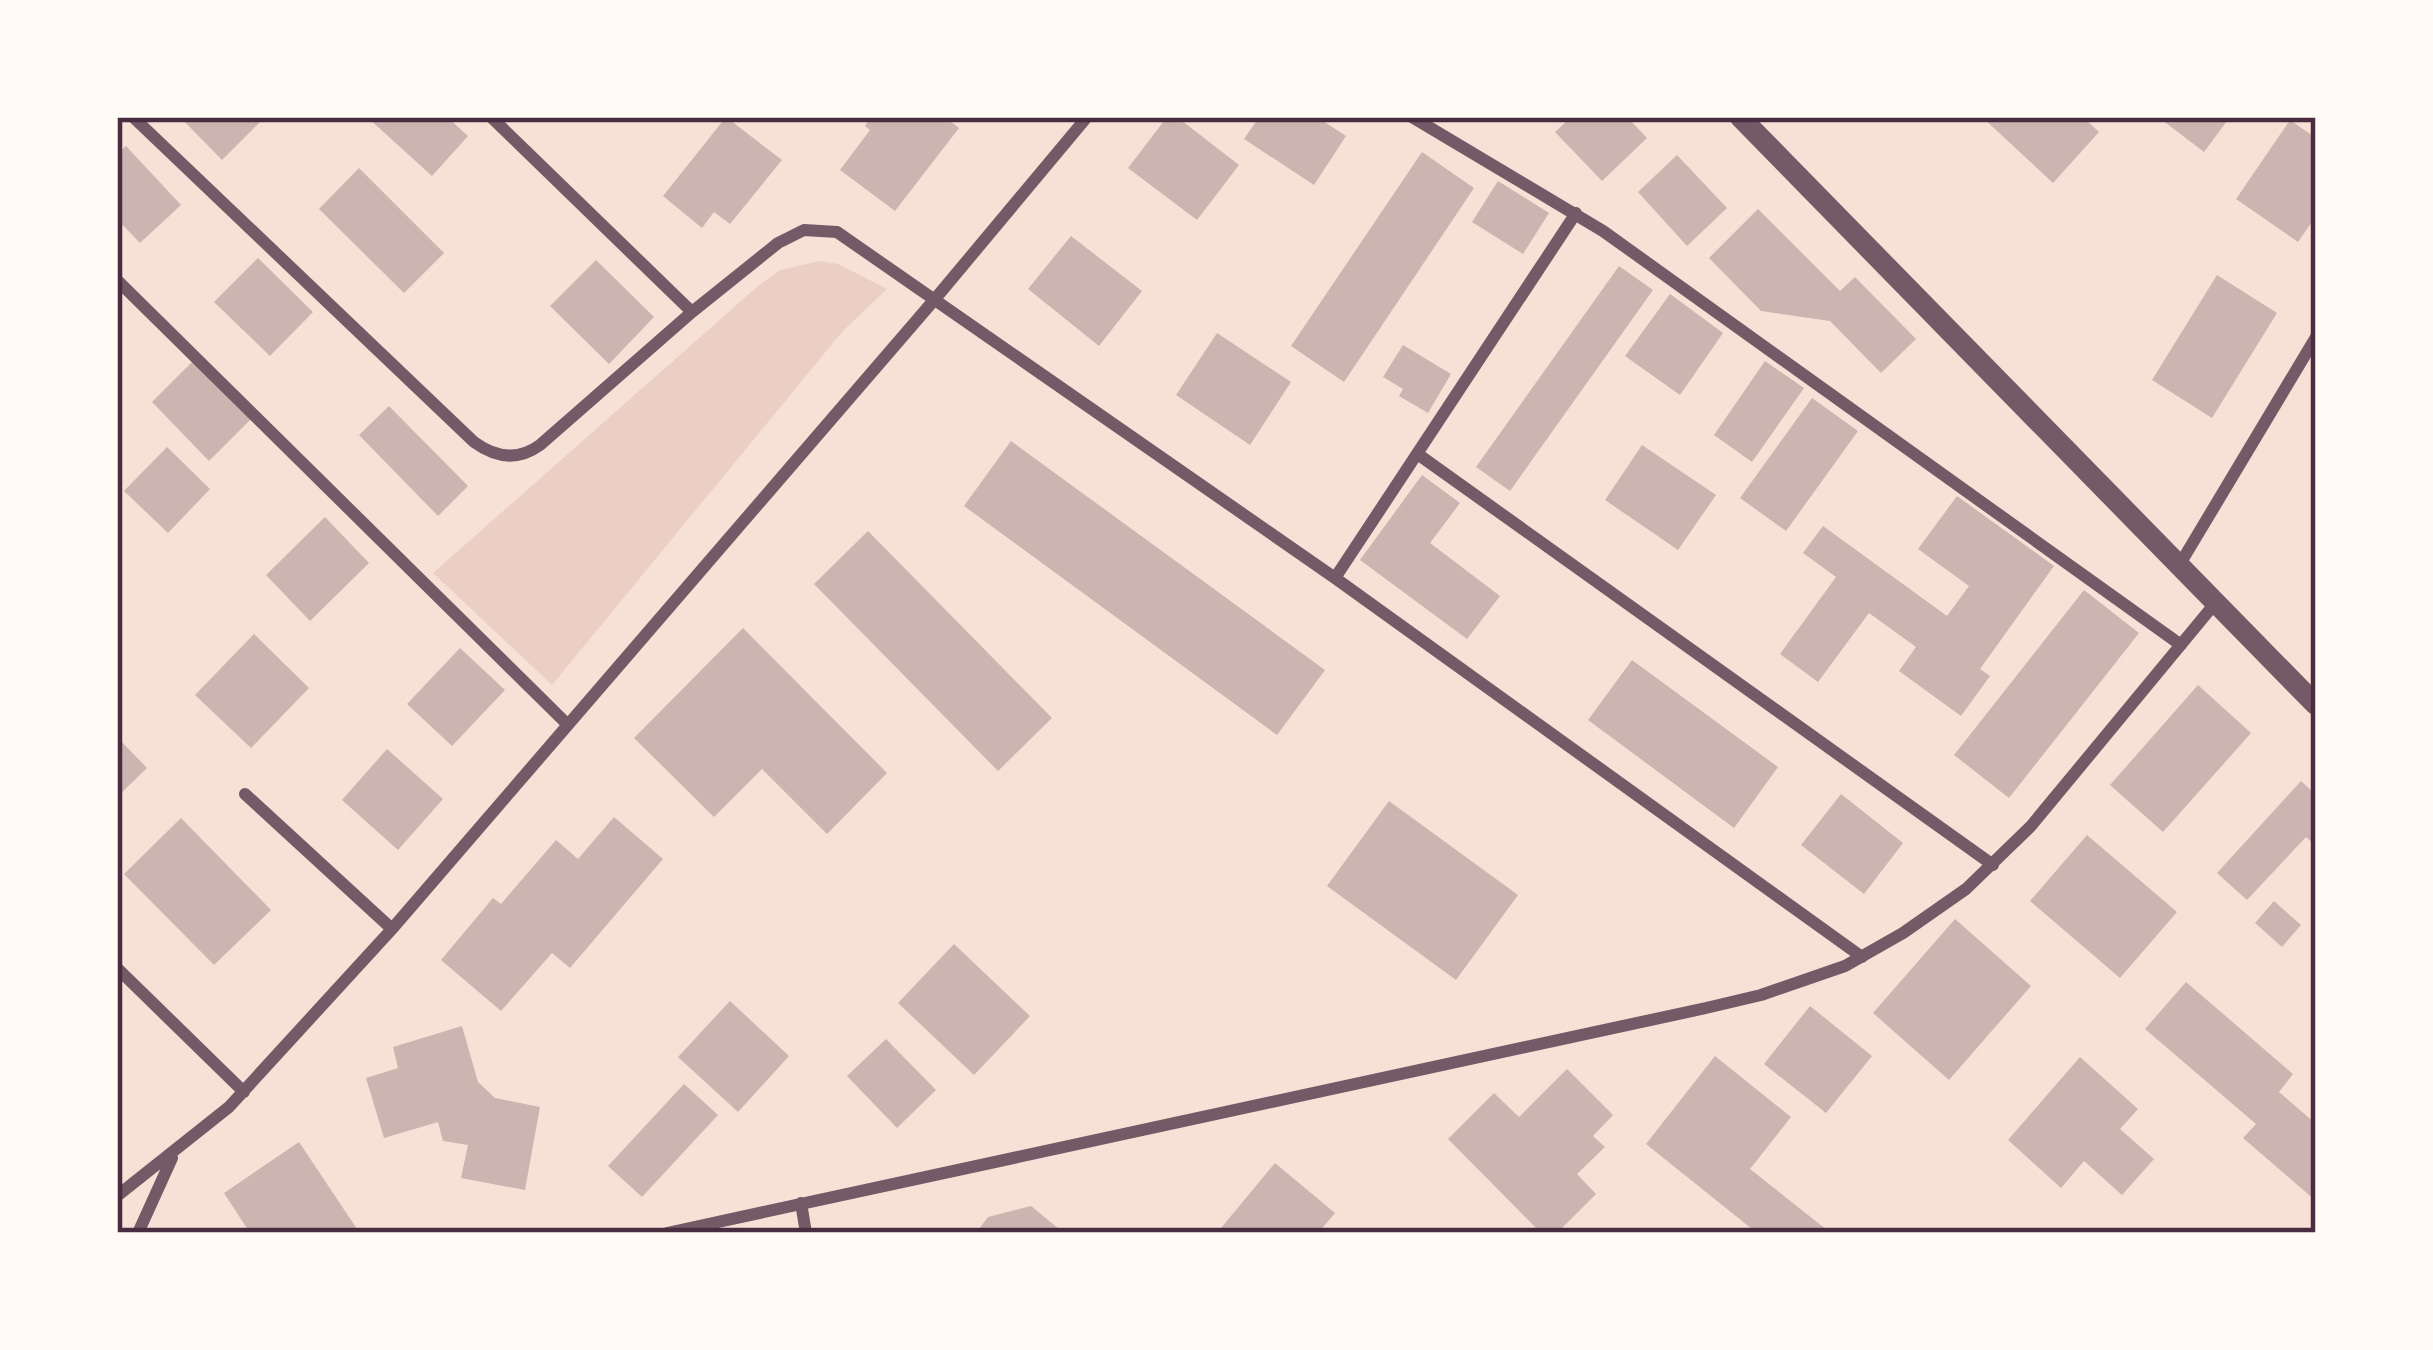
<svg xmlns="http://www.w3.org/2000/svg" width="2433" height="1350" viewBox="0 0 2433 1350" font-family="Raleway,sans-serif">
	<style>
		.green { fill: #ebcfc5 }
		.building { fill: #ccb4b1 }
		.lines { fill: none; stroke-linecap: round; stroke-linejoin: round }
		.minor { stroke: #755966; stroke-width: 12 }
		.tertiary { stroke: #755966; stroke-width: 21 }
		.neatline { fill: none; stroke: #4a2c40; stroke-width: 4.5 }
	</style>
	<rect width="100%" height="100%" fill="#f7e1d7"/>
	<path class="green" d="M 820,261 L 838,264 L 887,289 L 842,332 L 552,685 L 433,573 L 758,286 L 780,270 Z"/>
	<path class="building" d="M 180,117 L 265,117 L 222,160 Z
		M 367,117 L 447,117 L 468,136 L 432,176 Z
		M 726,117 L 782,160 L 730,224 L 714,212 L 702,228 L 663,196 Z
		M 871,117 L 945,117 L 959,128 L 895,211 L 840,170 L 870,130 L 865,126 Z
		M 1167,117 L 1177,117 L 1239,165 L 1197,220 L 1128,168 Z
		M 1259,117 L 1317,117 L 1346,136 L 1314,185 L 1244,139 Z
		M 1571,117 L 1627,117 L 1647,138 L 1602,181 L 1555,132 Z
		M 1982,117 L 2083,117 L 2099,132 L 2053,183 Z
		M 2158,117 L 2230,117 L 2204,152 Z
		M 2290,120 L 2316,138 L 2316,216 L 2298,242 L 2236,199 Z
		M 126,146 L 181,205 L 140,243 L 117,219 L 117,154 Z
		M 1422,152 L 1474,188 L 1344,382 L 1291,346 Z
		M 1677,155 L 1727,208 L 1687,246 L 1638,192 Z
		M 359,168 L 444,253 L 404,293 L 319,209 Z
		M 1498,181 L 1549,213 L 1523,254 L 1472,222 Z
		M 1758,209 L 1840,291 L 1855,277 L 1916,339 L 1881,373 L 1830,321 L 1761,311 L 1709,258 Z
		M 1071,236 L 1142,291 L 1099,346 L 1028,289 Z
		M 258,258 L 313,312 L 270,356 L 214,302 Z
		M 596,260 L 654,317 L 609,364 L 550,306 Z
		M 1619,266 L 1653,290 L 1510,491 L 1476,467 Z
		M 2217,275 L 2277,313 L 2212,418 L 2152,380 Z
		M 1670,294 L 1723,333 L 1680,395 L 1625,356 Z
		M 1217,333 L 1291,382 L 1250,445 L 1176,395 Z
		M 1403,345 L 1451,374 L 1428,413 L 1399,396 L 1403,389 L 1383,377 Z
		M 193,361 L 251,419 L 209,461 L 152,402 Z
		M 1765,361 L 1804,388 L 1752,462 L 1714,435 Z
		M 1812,398 L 1858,431 L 1786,531 L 1740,498 Z
		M 389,406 L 468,486 L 438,516 L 359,435 Z
		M 1011,441 L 1325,670 L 1277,735 L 964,506 Z
		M 1642,445 L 1716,495 L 1678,550 L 1605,500 Z
		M 167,447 L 210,489 L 168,533 L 124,491 Z
		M 1422,475 L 1460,503 L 1430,543 L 1500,596 L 1467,639 L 1360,560 Z
		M 1957,496 L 2054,566 L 1980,669 L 1990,676 L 1961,716 L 1899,671 L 1916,647 L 1869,613 L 1818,682 L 1780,654 L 1836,577 L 1803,553 L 1823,526 L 1947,616 L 1969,586 L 1918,549 Z
		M 325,517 L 369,563 L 310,621 L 266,575 Z
		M 868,531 L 1052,718 L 998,771 L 814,584 Z
		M 2084,590 L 2139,633 L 2009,798 L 1954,755 Z
		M 743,628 L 887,773 L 827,834 L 762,769 L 714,817 L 634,738 Z
		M 254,634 L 309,688 L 251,748 L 195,695 Z
		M 460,648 L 505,690 L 452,746 L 407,704 Z
		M 1632,660 L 1778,767 L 1734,828 L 1588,720 Z
		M 2198,685 L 2251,733 L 2163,832 L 2110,785 Z
		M 117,737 L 147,768 L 117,797 Z
		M 387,749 L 443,799 L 398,850 L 342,800 Z
		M 2301,781 L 2316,795 L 2316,846 L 2306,837 L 2247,900 L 2217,873 Z
		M 1841,794 L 1903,843 L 1864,894 L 1801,845 Z
		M 1389,801 L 1518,895 L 1456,980 L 1327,886 Z
		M 614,817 L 663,859 L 570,968 L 552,953 L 501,1011 L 441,960 L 493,898 L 501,904 L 556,840 L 578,859 Z
		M 181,818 L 271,910 L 214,965 L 124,874 Z
		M 2087,835 L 2177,912 L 2120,978 L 2030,901 Z
		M 2274,901 L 2301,925 L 2282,947 L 2255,923 Z
		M 1955,919 L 2031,986 L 1949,1080 L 1873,1013 Z
		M 954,944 L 1030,1016 L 974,1075 L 898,1003 Z
		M 2186,982 L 2293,1074 L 2279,1092 L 2316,1124 L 2316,1201 L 2243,1138 L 2256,1124 L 2145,1029 Z
		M 730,1001 L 789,1056 L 738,1112 L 678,1057 Z
		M 1810,1006 L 1872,1056 L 1826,1113 L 1764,1064 Z
		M 462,1026 L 478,1082 L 495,1098 L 540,1107 L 525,1190 L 461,1178 L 468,1145 L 443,1141 L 438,1122 L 384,1138 L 366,1078 L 398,1068 L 393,1047 Z
		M 886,1039 L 936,1090 L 897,1128 L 847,1076 Z
		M 1715,1056 L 1791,1117 L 1750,1169 L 1827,1230 L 1825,1233 L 1757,1233 L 1646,1144 Z
		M 2080,1057 L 2138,1109 L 2120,1129 L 2154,1159 L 2122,1195 L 2084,1161 L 2061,1188 L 2008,1140 Z
		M 1567,1069 L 1613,1115 L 1593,1136 L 1605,1147 L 1577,1174 L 1596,1194 L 1557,1233 L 1541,1233 L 1448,1139 L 1494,1093 L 1519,1117 Z
		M 684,1084 L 718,1115 L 642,1197 L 608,1166 Z
		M 299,1142 L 357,1229 L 352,1233 L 250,1233 L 224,1193 Z
		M 1275,1163 L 1335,1213 L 1318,1233 L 1227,1233 L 1221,1228 Z
		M 1031,1206 L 1064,1233 L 976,1233 L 988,1217 Z"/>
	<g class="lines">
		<path class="minor" d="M 133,117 L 474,442 C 496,458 518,461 540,445 L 692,312 L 778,243 L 804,230 L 837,232 L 1335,578 L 1862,957
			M 491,117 L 692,312
			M 1412,117 L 1603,231 L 2181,645
			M 117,280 L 567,724
			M 1419,455 L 1993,865
			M 2180,564 L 2316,337
			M 1335,578 L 1576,213
			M 245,794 L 392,929
			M 117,968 L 244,1092
			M 117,1196 L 229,1107 L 392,929 L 935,299 L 1087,117
			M 801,1203 L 806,1233
			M 138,1233 L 172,1158
			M 667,1233 L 1706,1008 L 1761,995 L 1845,966 L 1903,933 L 1966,889 L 2031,826 L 2217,601"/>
		<path class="tertiary" d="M 1740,117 L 2316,705"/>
	</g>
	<rect width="2433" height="1350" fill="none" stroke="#fffaf5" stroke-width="240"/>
	<rect x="120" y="120" width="2193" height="1110" class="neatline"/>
</svg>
